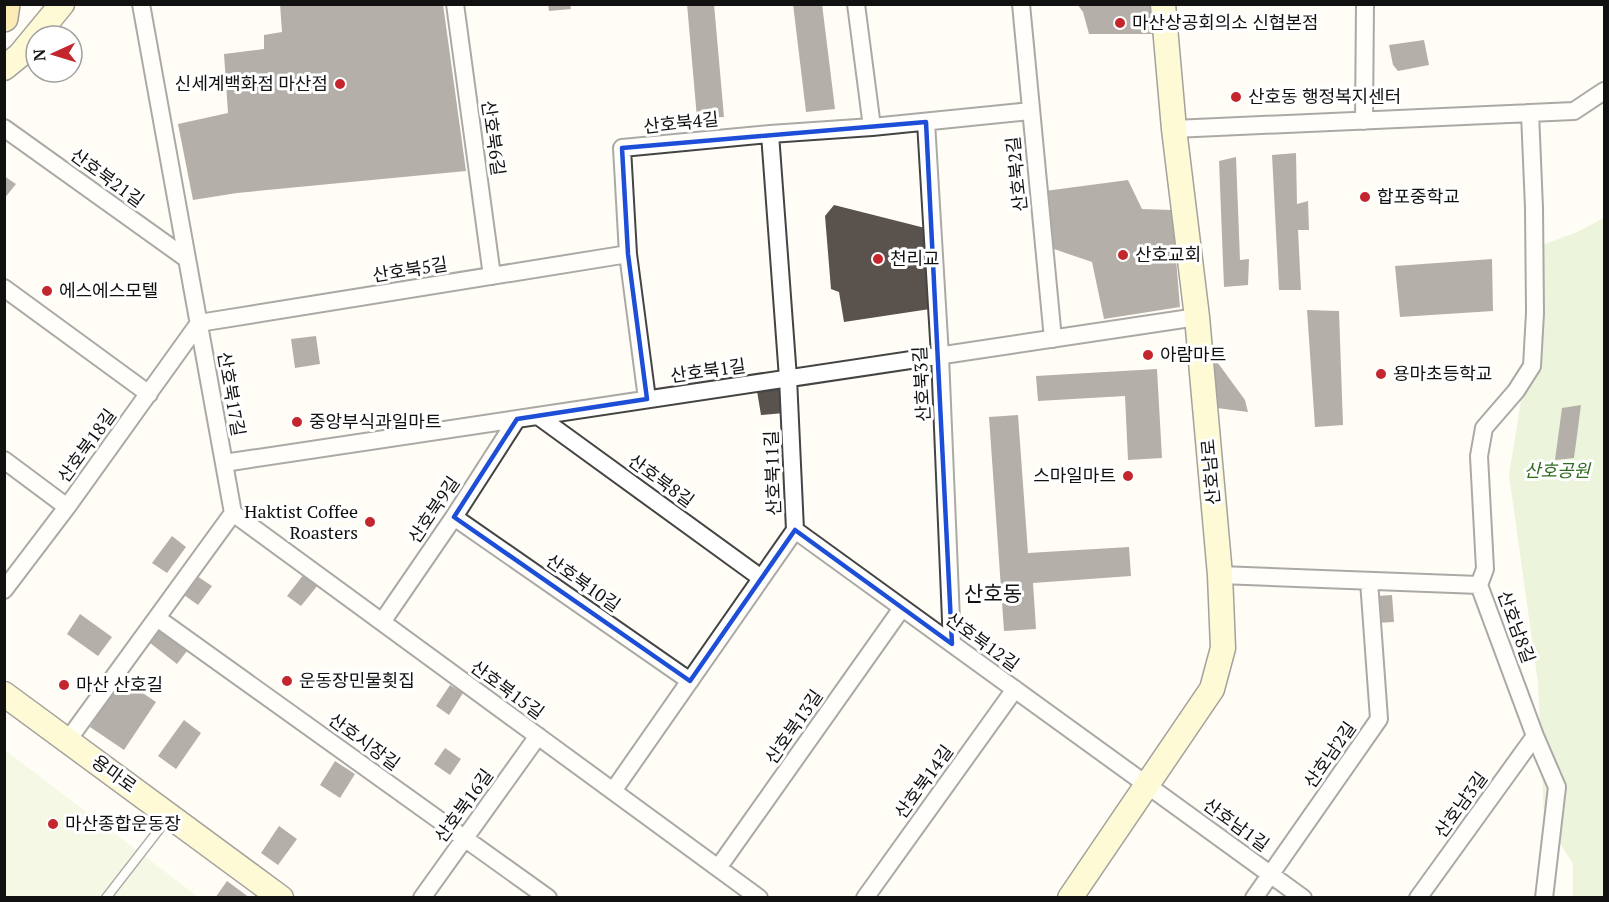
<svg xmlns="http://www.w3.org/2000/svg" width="1609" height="902" viewBox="0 0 1609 902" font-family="'PT Serif','Noto Sans KR',serif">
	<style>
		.green { fill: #d5ebbd }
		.pitch { fill: #e6f2cf }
		.building { fill: #5a524d }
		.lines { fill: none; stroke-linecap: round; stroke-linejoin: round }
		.service-casing { stroke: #444; stroke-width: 11 }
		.minor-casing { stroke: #444; stroke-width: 20 }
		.secondary-casing { stroke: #333; stroke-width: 27 }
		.primary-casing { stroke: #222; stroke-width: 30 }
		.service { stroke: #fff; stroke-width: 8 }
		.minor { stroke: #fff; stroke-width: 16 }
		.secondary { stroke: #fff6b0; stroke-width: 24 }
		.primary { stroke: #f9d66b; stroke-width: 27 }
		.marked { fill: none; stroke: #1d4ed8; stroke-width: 4.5; stroke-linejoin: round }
		.poi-dot { fill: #c4262e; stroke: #fff; stroke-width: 2 }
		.labels { text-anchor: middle; stroke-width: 6; stroke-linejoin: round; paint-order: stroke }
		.poi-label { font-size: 18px; fill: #111; stroke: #fff; text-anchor: start }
		.street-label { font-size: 18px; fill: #111; stroke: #fff }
		.park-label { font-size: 18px; font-style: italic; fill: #2f6b1f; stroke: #fff }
		.quarter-label { font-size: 21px; fill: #111; stroke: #fff }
	</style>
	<rect width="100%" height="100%" fill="#fffdf5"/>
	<path class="green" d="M 1604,218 L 1604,897 L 1573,897 L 1573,864 L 1544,818 L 1538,683 L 1509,475 L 1536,308 L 1539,246 L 1577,232 Z"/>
	<path class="pitch" d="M 5,750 L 198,897 L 5,897 Z"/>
	<path class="building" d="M 280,4 L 443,4 L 466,171 L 237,193 L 193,200 L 178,124 L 228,113 L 224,54 L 264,49 L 264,35 L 282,32 Z
		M 548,4 L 570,4 L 571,9 L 549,11 Z
		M 687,4 L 714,4 L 724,117 L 697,118 Z
		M 793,4 L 822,4 L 835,109 L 806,112 Z
		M 1077,4 L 1152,4 L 1156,34 L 1089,34 L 1083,12 Z
		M 1424,40 L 1429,65 L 1398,71 L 1393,65 L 1389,45 Z
		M 1296,153 L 1297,204 L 1308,201 L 1309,230 L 1298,230 L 1301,290 L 1279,290 L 1272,155 Z
		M 1236,157 L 1240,260 L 1249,259 L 1248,285 L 1224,287 L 1219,161 Z
		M 4,176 L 16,184 L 4,199 Z
		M 1128,180 L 1142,209 L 1172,210 L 1180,307 L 1104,319 L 1092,262 L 1051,248 L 1045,191 Z
		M 834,205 L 925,228 L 930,309 L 844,322 L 839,292 L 831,289 L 825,216 Z
		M 1492,259 L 1493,311 L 1400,317 L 1395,266 Z
		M 1307,310 L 1339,311 L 1343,425 L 1315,427 Z
		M 316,336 L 320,364 L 295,368 L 291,339 Z
		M 1215,359 L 1245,400 L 1248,412 L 1217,408 L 1211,360 Z
		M 1157,369 L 1162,458 L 1128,460 L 1125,396 L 1038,401 L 1036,376 Z
		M 785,389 L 784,413 L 761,415 L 757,391 Z
		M 1581,405 L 1574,458 L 1555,460 L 1562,408 Z
		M 1018,415 L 1028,553 L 1129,547 L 1131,576 L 1033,583 L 1036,629 L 1004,631 L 989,417 Z
		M 172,536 L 186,547 L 167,573 L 152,563 Z
		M 194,574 L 212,586 L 198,605 L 181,593 Z
		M 304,574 L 318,585 L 301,606 L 287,596 Z
		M 1392,595 L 1394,622 L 1375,623 L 1376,596 Z
		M 80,614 L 112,637 L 98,656 L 67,634 Z
		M 164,627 L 190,647 L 177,664 L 145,639 L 154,628 Z
		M 122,679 L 156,702 L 124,750 L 90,727 Z
		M 450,685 L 463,693 L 449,715 L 436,706 Z
		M 184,720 L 201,733 L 176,769 L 158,756 Z
		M 445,748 L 461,759 L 450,775 L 434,764 Z
		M 335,761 L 355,774 L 340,798 L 320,785 Z
		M 279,826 L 297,839 L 278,865 L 261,853 Z
		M 227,881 L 250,898 L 215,898 Z"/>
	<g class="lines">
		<defs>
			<path id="service" d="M 106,898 L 168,818"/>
			<path id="minor" d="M 455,4 L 492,276
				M 1021,4 L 1053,339
				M 1364,121 L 1365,4
				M 926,122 L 940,356 L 952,644
				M 872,127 L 1030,111
				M 4,128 L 187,259
				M 1174,129 L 1574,111 L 1604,91
				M 4,288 L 149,394
				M 647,399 L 628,254 L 622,148 L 770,134 L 872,127 L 856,4
				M 538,416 L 761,578
				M 4,460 L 67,507
				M 224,463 L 1197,317
				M 233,513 L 759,898
				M 454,517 L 690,681
				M 795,530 L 1303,898
				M 1220,575 L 1479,585
				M 1479,585 L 1485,569 L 1479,456 L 1484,428 L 1516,391 L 1532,366 L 1535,313 L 1534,208 L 1530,113
				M 1479,585 L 1535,736 L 1557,787 L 1544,898
				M 4,590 L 67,507 L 199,323 L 628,254
				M 157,618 L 548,898
				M 382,622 L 454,517 L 517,419
				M 68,740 L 233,513 L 141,4
				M 613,791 L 795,530 L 788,378 L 770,134
				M 718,868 L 902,608
				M 422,898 L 538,736
				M 865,898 L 1015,689
				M 1254,898 L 1379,719 L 1369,581
				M 1418,898 L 1535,736"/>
			<path id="secondary" d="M 4,68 L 20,55 L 62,4
				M 4,694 L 281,898
				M 1070,898 L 1212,689 L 1223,648 L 1220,575 L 1197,317 L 1174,129 L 1163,4"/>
			<path id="primary" d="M 4,18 L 6,4"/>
		</defs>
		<use href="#service" class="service-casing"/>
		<use href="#minor" class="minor-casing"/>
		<use href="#secondary" class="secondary-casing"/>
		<use href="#primary" class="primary-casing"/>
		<use href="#service" class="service"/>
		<use href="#minor" class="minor"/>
		<use href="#secondary" class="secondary"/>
		<use href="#primary" class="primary"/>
	</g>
	<path d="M0 0H1609V902H0ZM 926,122 L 952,644 L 795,530 L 690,681 L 454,517 L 517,419 L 647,399 L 628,254 L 622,148 Z" fill="#fffdf5" fill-opacity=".55" fill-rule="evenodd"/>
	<path class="marked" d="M 926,122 L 952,644 L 795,530 L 690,681 L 454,517 L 517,419 L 647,399 L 628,254 L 622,148 Z"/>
	<g class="poi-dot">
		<circle cx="1120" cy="23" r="6"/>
		<circle cx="340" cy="84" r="6"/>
		<circle cx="1236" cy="97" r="6"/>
		<circle cx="1365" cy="197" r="6"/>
		<circle cx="1123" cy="255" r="6"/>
		<circle cx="878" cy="259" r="6"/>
		<circle cx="47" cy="291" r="6"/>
		<circle cx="1148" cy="355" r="6"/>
		<circle cx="1381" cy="374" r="6"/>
		<circle cx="297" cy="422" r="6"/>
		<circle cx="1128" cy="476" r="6"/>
		<circle cx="370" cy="522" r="6"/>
		<circle cx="287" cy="681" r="6"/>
		<circle cx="64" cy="685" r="6"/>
		<circle cx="53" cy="824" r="6"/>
	</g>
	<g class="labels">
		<g class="poi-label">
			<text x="1132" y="29">마산상공회의소 신협본점</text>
			<text x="328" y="90" text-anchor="end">신세계백화점 마산점</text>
			<text x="1248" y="103">산호동 행정복지센터</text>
			<text x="1377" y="203">합포중학교</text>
			<text x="1135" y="261">산호교회</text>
			<text x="890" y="265">천리교</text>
			<text x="59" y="297">에스에스모텔</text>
			<text x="1160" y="361">아람마트</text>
			<text x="1393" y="380">용마초등학교</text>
			<text x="309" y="428">중앙부식과일마트</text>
			<text x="1116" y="482" text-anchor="end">스마일마트</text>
			<text x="358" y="518" text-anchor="end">Haktist Coffee<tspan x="358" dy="21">Roasters</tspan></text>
			<text x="299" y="687">운동장민물횟집</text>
			<text x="76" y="691">마산 산호길</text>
			<text x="65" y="830">마산종합운동장</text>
		</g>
		<g class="street-label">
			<text transform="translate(681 123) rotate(-6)" y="6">산호북4길</text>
			<text transform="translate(493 138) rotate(82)" y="6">산호북6길</text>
			<text transform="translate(1017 174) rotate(-96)" y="6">산호북2길</text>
			<text transform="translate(107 178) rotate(36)" y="6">산호북21길</text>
			<text transform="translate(410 270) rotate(-9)" y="6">산호북5길</text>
			<text transform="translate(708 371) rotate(-8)" y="6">산호북1길</text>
			<text transform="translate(922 384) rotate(-93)" y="6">산호북3길</text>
			<text transform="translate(231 394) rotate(80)" y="6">산호북17길</text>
			<text transform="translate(87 446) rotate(-54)" y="6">산호북18길</text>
			<text transform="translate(1211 472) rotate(-95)" y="6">산호남로</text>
			<text transform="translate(773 473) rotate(-92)" y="6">산호북11길</text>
			<text transform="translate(661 481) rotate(36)" y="6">산호북8길</text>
			<text transform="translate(434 510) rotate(-56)" y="6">산호북9길</text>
			<text transform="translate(583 583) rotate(35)" y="6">산호북10길</text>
			<text transform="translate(1516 627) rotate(70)" y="6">산호남8길</text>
			<text transform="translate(982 642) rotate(36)" y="6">산호북12길</text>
			<text transform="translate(507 690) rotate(36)" y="6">산호북15길</text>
			<text transform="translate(794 727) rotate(-55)" y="6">산호북13길</text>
			<text transform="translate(364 742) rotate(36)" y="6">산호시장길</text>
			<text transform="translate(1330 755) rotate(-55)" y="6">산호남2길</text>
			<text transform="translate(114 774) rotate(36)" y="6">용마로</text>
			<text transform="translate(924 782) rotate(-54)" y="6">산호북14길</text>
			<text transform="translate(1461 805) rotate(-54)" y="6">산호남3길</text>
			<text transform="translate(464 806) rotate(-54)" y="6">산호북16길</text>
			<text transform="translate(1236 825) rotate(36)" y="6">산호남1길</text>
		</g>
		<g class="park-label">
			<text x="1557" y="477">산호공원</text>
		</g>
		<g class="quarter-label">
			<text x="993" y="601">산호동</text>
		</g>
	</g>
	<rect width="1609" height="902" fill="none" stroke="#111111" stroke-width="12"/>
	<g transform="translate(54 54) rotate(266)"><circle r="28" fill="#ffffff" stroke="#a0a0a0" stroke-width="1.5"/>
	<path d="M0-4.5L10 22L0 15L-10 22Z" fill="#c4262e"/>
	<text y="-9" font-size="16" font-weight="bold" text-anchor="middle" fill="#111111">N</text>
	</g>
</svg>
